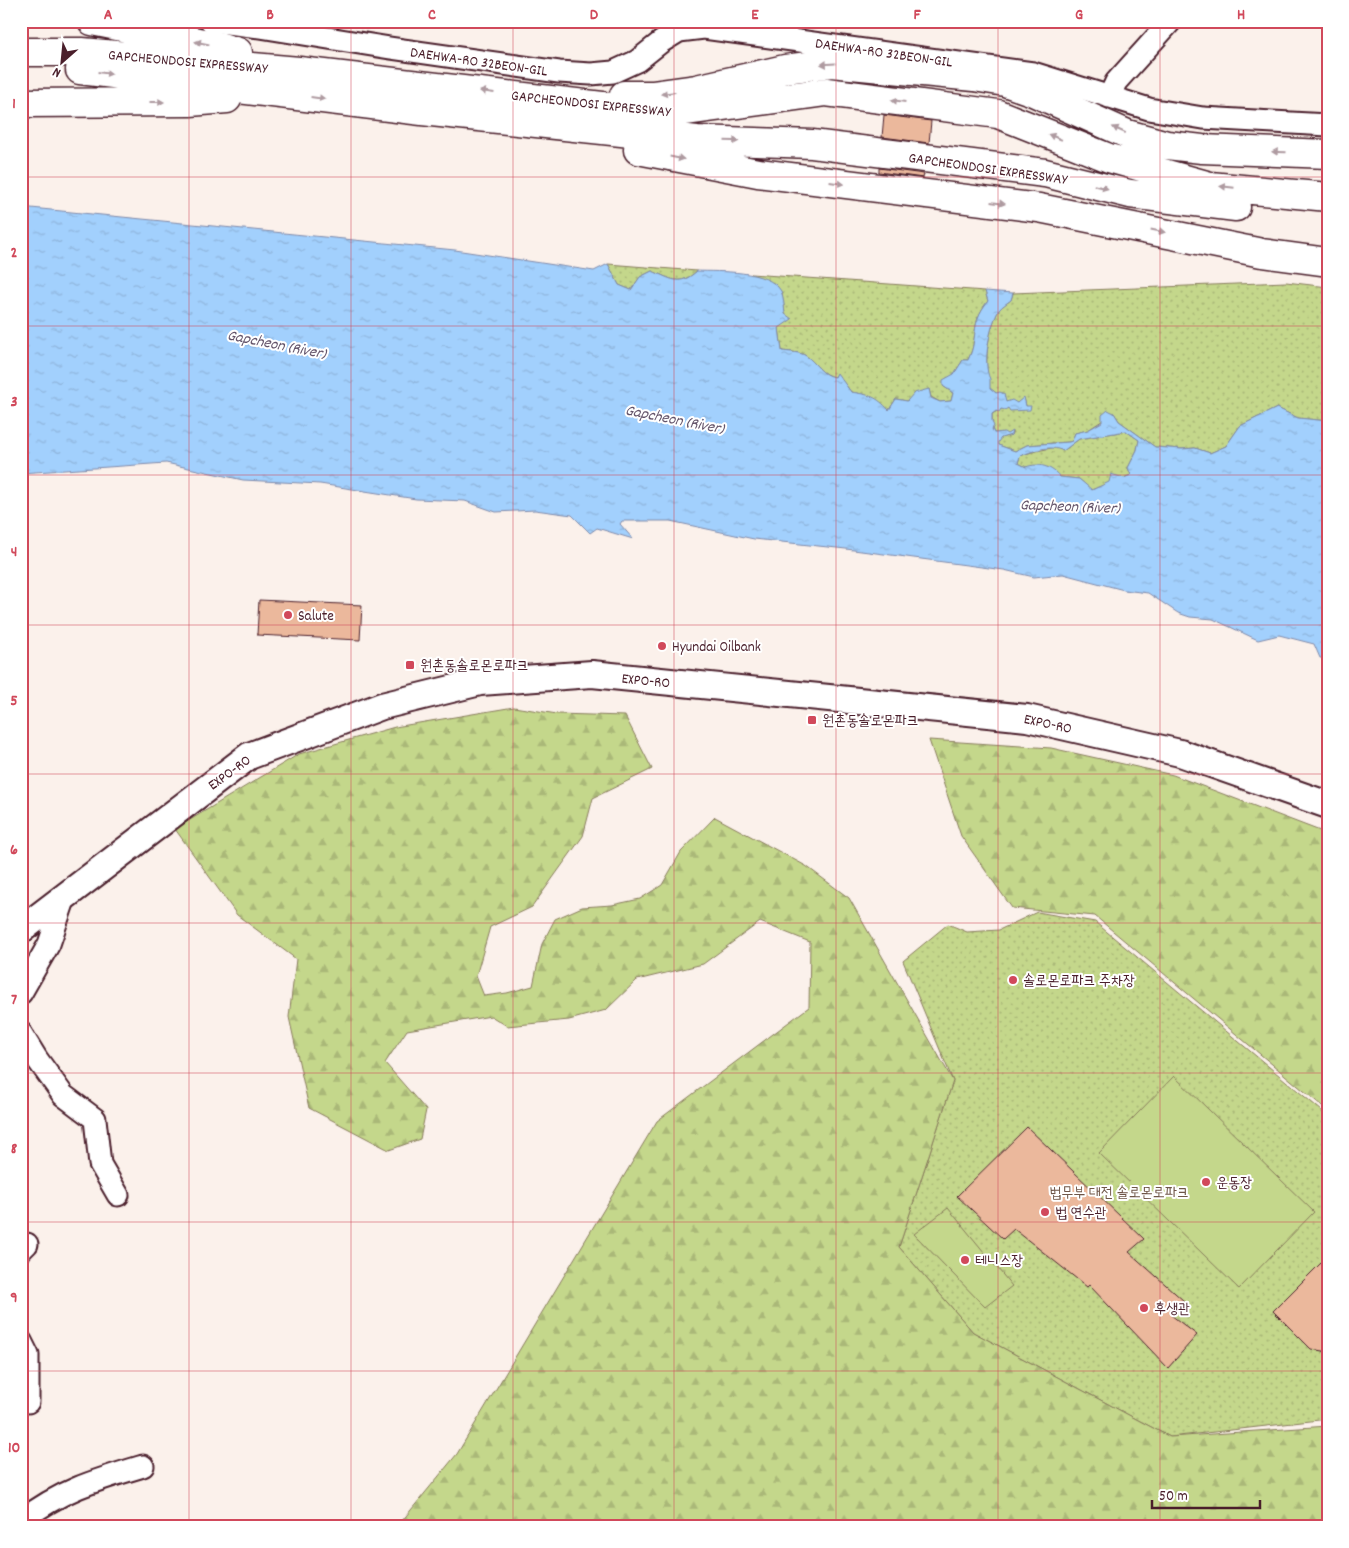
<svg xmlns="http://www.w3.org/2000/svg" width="1349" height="1548" viewBox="0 0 1349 1548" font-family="Dekko,'Poor Story',sans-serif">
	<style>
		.grass { fill: url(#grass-dots); stroke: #877b5b }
		.forest { fill: url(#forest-firs); stroke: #877b5b }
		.pitch { fill: #c4d78b; stroke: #877b5b }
		.water { fill: url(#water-ripples); stroke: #7f89a9; fill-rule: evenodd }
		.building { fill: #ebb89c; stroke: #4a1f2b }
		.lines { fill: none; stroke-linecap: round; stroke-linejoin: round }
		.minor-casing { stroke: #4a1f2b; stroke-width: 25 }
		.major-casing { stroke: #4a1f2b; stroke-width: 30 }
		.highway-casing { stroke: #4a1f2b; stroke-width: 31 }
		.minor { stroke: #fff; stroke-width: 21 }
		.major { stroke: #fff; stroke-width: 26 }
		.highway { stroke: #fff; stroke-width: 28 }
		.oneway { fill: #ae9aa0 }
		.grid { fill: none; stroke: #d1495b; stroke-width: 1; stroke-opacity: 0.55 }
		.poi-dot { fill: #d1495b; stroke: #fff; stroke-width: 2 }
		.labels { text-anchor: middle; stroke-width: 4; stroke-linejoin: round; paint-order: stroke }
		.street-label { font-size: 15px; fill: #4a1f2b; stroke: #fff }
		.poi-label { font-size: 15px; fill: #4a1f2b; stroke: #fff; text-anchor: start }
		.park-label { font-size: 15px; fill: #6f5648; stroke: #fff }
		.water-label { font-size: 16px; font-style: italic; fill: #64546a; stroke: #fff }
		.neatline { fill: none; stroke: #d1495b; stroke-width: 2 }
		.grid-label { font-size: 16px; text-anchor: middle; font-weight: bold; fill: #d1495b }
	</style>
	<defs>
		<pattern id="grass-dots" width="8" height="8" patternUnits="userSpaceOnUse" patternTransform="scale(1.25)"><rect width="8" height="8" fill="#c4d78b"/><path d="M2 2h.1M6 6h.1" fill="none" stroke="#aab878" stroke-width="1.8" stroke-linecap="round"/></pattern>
		<pattern id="forest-firs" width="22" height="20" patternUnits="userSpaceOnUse" patternTransform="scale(1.25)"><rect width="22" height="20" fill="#c4d78b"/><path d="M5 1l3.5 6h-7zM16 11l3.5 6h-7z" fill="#aab878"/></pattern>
		<pattern id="water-ripples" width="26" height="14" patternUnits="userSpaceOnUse" patternTransform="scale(1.25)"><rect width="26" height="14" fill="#a2d0fd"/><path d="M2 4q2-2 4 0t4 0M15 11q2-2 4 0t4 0" fill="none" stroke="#8db2d9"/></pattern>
	</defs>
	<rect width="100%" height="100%" fill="#fbf1eb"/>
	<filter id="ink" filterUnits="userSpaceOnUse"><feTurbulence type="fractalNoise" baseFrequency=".02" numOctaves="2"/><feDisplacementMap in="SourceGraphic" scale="10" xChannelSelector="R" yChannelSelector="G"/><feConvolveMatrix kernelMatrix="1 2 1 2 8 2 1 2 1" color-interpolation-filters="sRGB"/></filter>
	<g filter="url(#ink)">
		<path class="grass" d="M 608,264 L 697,271 C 679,287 672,279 652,271 L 640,277 L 631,290 L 619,285 Z
			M 751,274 L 985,291 L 988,301 C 984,306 980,312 978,318 C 973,333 976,344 968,360 L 963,360 L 954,374 L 943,386 L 953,393 L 951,401 L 940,402 L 931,397 L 929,389 L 907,401 L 896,399 L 889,410 L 866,395 L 851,392 L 837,374 L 835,377 C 821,376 816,362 806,356 C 801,352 789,352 782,351 L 779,328 L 785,314 L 782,293 L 775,284 Z
			M 1286,282 L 1328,287 L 1328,421 L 1298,418 L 1277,408 L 1240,426 L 1226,446 L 1210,453 L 1195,448 L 1182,449 L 1155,447 L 1119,421 L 1114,413 L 1088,430 L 1075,433 L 1072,441 L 1069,442 L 1027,445 L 1015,451 L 998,445 L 997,442 L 1001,438 L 1011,435 L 1012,432 L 1007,435 L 994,433 L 992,429 L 992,414 L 1001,409 L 1026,406 L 1024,398 L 1017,403 L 1006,402 L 1004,398 L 989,388 C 984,365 987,331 999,310 C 1002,306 1007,303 1011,300 L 1013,293 Z
			M 1126,431 L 1139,440 L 1137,450 L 1128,468 L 1131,475 L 1091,490 L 1079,479 L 1060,477 L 1026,467 L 1018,463 L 1020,456 L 1032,452 L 1056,447 L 1063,451 L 1079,439 Z
			M 1037,912 L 1095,922 L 1328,1116 L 1328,1419 L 1170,1437 L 973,1332 L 899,1247 L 953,1081 L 903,961 L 948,924 L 967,932 L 999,930 Z"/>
		<path class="forest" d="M 514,707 L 557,714 L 625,716 L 652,769 L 593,798 L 583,836 L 532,907 L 490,927 L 476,976 L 484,996 L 507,993 L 533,986 L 542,944 L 555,919 L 582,907 L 612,905 L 640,899 L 662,885 L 681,852 L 715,817 L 806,866 L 849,898 L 953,1081 L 899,1247 L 973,1332 L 1170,1437 L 1328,1426 L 1328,1527 L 397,1527 L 457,1454 L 657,1121 L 809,1007 L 810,942 L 760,922 L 703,964 L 637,980 L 606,1010 L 569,1020 L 507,1026 L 491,1016 L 407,1030 L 385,1063 L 426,1110 L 420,1139 L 389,1150 L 309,1108 L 289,1017 L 296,959 L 237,915 L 175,829 L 299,754 L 395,727 Z
			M 929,740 L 1051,748 L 1173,775 L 1328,834 L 1328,1111 L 1095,916 L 1012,908 L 961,836 Z"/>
		<path class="pitch" d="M 1174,1076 L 1314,1212 L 1239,1289 L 1099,1153 Z
			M 948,1208 L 1012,1286 L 985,1307 L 914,1234 Z"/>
		<path class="water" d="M 21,207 L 455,250 L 594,271 L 608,264 L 619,285 L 631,290 L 640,277 L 652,271 C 672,279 679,287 697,271 C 719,272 768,269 781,291 C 784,297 784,307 785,314 L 792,319 L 779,328 L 782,351 C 789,352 801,352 806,356 C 816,362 821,376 835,377 L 837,373 L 851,392 C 870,395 876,396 889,410 L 896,399 L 907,401 L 914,393 L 929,389 L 931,398 L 940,402 L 951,401 L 953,393 L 943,386 L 943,380 L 954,374 L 963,360 L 968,360 C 976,344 973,333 978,318 C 980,312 984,306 988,301 L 985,291 L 1013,293 L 1011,300 C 1007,303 1002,306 999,310 C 990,325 982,363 990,379 L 990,388 L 996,393 L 1000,392 L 1004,394 L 1006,402 L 1012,400 L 1017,403 L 1024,397 L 1026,406 L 1031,406 L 1030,410 L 1010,411 L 1008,408 L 1005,410 L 1001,409 L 999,412 L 996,411 L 992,414 L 992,422 L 994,426 L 992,429 L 994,433 L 1004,432 L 1007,434 L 1012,431 L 1011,435 L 1001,438 L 998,442 L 998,445 L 1015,451 L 1027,445 L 1069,442 L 1072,441 L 1075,433 L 1088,430 L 1102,422 L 1102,415 L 1108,410 L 1114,413 L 1119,421 L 1155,447 L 1182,449 L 1195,448 L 1210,453 L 1226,446 L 1240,426 L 1277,408 L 1298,418 L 1328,421 L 1328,658 L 1320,658 L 1314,644 L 1279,635 L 1258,640 L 1213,619 L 1190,617 L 1178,613 L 1148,593 L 1124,590 L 1063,574 L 1034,577 L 1004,570 L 846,549 L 754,539 L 670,521 L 622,521 L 620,524 L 633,539 L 597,528 L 590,533 L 572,515 L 535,510 L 496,512 L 465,501 L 416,499 L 320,484 L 243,480 L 166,463 L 21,473 ZM 1126,431 L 1139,440 L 1137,450 L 1128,468 L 1131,475 L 1124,478 L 1111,474 L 1109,482 L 1092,490 L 1079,479 L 1060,477 C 1052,467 1039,462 1026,467 L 1018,463 L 1020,456 C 1033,451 1050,444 1063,451 L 1079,439 Z"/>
		<path class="building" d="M 884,115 L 931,121 L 929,143 L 882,137 Z
			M 879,168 L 924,174 L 923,178 L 879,172 Z
			M 259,600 L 362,605 L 360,640 L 257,635 Z
			M 1027,1127 L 1144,1239 L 1129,1252 L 1184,1301 L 1171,1315 L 1197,1335 L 1168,1368 L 1089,1285 L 1087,1287 L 1014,1229 L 1003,1239 L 957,1196 Z
			M 1328,1256 L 1328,1352 L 1311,1349 L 1273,1311 Z"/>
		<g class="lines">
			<defs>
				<path id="minor" d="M 211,21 L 260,27 L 390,48 L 559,72 L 591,74 L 613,72 L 637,61 L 661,42 L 679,31 L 704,28 L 1033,73 L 1149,109 L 1203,118 L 1328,125
					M 1109,97 L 1116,82 L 1171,21
					M 21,993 L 49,944 L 65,897
					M 21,1033 L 37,1059 L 63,1095 L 95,1119 L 100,1164 L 118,1195
					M 21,1250 L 27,1244
					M 21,1341 L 28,1355 L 28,1402
					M 21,1521 C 61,1490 96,1480 143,1466"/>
				<path id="major" d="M 21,930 L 249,756 L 382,706 L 480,682 L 592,674 L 1027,718 L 1180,753 L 1328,805"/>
				<path id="highway" d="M 92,21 L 218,46 L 238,52
					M 21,52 L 82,52 L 299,71 L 663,113 L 679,112 L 826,92 L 913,103 L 998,114 L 1109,158 L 1210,186 L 1328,197
					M 80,70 L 422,111 L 697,140 L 812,144 L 1045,173 L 1130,194 L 1236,207
					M 624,95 L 652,95 L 696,89 L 785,69 L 831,63 L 974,77 L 1005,82 L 1031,91 L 1127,134 L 1167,145 L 1202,149 L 1328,154
					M 21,103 L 190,102 L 227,99
					M 638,150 L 758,173 L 1039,208 L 1262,253 L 1328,262"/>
			</defs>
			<use href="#minor" class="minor-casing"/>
			<use href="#major" class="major-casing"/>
			<use href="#highway" class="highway-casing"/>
			<use href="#minor" class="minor"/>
			<use href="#major" class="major"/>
			<use href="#highway" class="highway"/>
		</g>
		<defs><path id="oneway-solid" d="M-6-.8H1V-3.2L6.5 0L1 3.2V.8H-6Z" transform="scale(1.25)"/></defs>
		<g class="oneway">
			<use href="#oneway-solid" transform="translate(202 43) rotate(-169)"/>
			<use href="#oneway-solid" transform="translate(828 64) rotate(176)"/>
			<use href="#oneway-solid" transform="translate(105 73) rotate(7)"/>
			<use href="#oneway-solid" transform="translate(487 92) rotate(-173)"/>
			<use href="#oneway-solid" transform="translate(668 93) rotate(172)"/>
			<use href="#oneway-solid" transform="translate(318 98) rotate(7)"/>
			<use href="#oneway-solid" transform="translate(898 101) rotate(-173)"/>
			<use href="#oneway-solid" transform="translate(157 102)"/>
			<use href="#oneway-solid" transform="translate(1119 130) rotate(-155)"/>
			<use href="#oneway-solid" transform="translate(1055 137) rotate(-158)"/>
			<use href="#oneway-solid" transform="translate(732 141) rotate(2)"/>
			<use href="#oneway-solid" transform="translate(1279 152) rotate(-178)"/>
			<use href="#oneway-solid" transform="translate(677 158) rotate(11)"/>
			<use href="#oneway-solid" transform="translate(837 183) rotate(7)"/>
			<use href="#oneway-solid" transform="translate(1101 187) rotate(14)"/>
			<use href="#oneway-solid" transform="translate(1227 187) rotate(-174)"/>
			<use href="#oneway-solid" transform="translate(998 203) rotate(7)"/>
			<use href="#oneway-solid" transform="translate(1158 231) rotate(11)"/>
		</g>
	</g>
	<path class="grid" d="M 189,21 L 189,1527M 351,21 L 351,1527M 513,21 L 513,1527M 674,21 L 674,1527M 836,21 L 836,1527M 998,21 L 998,1527M 1160,21 L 1160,1527M 21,177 L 1328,177M 21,326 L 1328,326M 21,475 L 1328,475M 21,625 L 1328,625M 21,774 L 1328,774M 21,923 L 1328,923M 21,1073 L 1328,1073M 21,1222 L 1328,1222M 21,1371 L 1328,1371"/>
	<g class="poi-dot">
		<circle cx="288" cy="615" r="5"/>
		<circle cx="662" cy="646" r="5"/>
		<rect x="405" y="660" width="10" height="10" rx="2.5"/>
		<rect x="807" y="715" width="10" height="10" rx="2.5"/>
		<circle cx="1013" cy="980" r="5"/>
		<circle cx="1206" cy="1182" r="5"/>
		<circle cx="1045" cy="1212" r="5"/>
		<circle cx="965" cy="1260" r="5"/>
		<circle cx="1144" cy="1308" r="5"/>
	</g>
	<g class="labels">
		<g class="street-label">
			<text transform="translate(884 52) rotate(8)" y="5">DAEHWA-RO 32BEON-GIL</text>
			<text transform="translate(188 61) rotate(5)" y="5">GAPCHEONDOSI EXPRESSWAY</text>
			<text transform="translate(479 61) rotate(8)" y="5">DAEHWA-RO 32BEON-GIL</text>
			<text transform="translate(591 103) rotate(6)" y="5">GAPCHEONDOSI EXPRESSWAY</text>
			<text transform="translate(988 168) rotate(8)" y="5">GAPCHEONDOSI EXPRESSWAY</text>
			<text transform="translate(646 680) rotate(6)" y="5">EXPO-RO</text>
			<text transform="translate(1048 723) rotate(12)" y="5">EXPO-RO</text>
			<text transform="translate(229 772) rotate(-36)" y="5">EXPO-RO</text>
		</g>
		<g class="poi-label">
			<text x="298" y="620">Salute</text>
			<text x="672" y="651">Hyundai Oilbank</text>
			<text x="420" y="670">원촌동솔로몬로파크</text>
			<text x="822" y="725">원촌동솔로몬파크</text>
			<text x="1023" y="985">솔로몬로파크 주차장</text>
			<text x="1216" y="1187">운동장</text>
			<text x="1055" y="1217">법 연수관</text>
			<text x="975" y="1265">테니스장</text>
			<text x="1154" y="1313">후생관</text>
		</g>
		<g class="park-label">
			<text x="1119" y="1197">법무부 대전 솔로몬로파크</text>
		</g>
		<g class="water-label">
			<text transform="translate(277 343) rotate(11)" y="6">Gapcheon (River)</text>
			<text transform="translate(675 418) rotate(11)" y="6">Gapcheon (River)</text>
			<text transform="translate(1070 505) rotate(2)" y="6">Gapcheon (River)</text>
		</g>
	</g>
	<rect width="1349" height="1548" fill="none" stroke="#fff" stroke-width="55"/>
	<g transform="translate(62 62) rotate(207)" stroke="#ffffff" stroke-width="4" paint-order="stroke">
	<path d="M0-4L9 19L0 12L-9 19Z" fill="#4a1f2b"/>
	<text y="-8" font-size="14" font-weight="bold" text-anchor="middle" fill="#4a1f2b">N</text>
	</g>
	<path d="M1152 1500v8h108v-8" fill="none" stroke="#4a1f2b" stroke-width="2.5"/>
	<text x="1159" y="1500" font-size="15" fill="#4a1f2b" stroke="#ffffff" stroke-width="4" paint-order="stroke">50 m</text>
	<rect x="28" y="28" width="1294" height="1492" class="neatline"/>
	<g class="grid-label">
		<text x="108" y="19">A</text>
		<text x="270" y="19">B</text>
		<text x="432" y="19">C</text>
		<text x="594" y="19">D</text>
		<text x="755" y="19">E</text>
		<text x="917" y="19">F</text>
		<text x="1079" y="19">G</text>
		<text x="1241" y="19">H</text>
		<text x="14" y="108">1</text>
		<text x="14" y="257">2</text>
		<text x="14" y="406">3</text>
		<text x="14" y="556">4</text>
		<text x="14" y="705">5</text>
		<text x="14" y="854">6</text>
		<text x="14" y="1004">7</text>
		<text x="14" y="1153">8</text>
		<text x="14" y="1302">9</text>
		<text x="14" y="1452">10</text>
	</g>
</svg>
